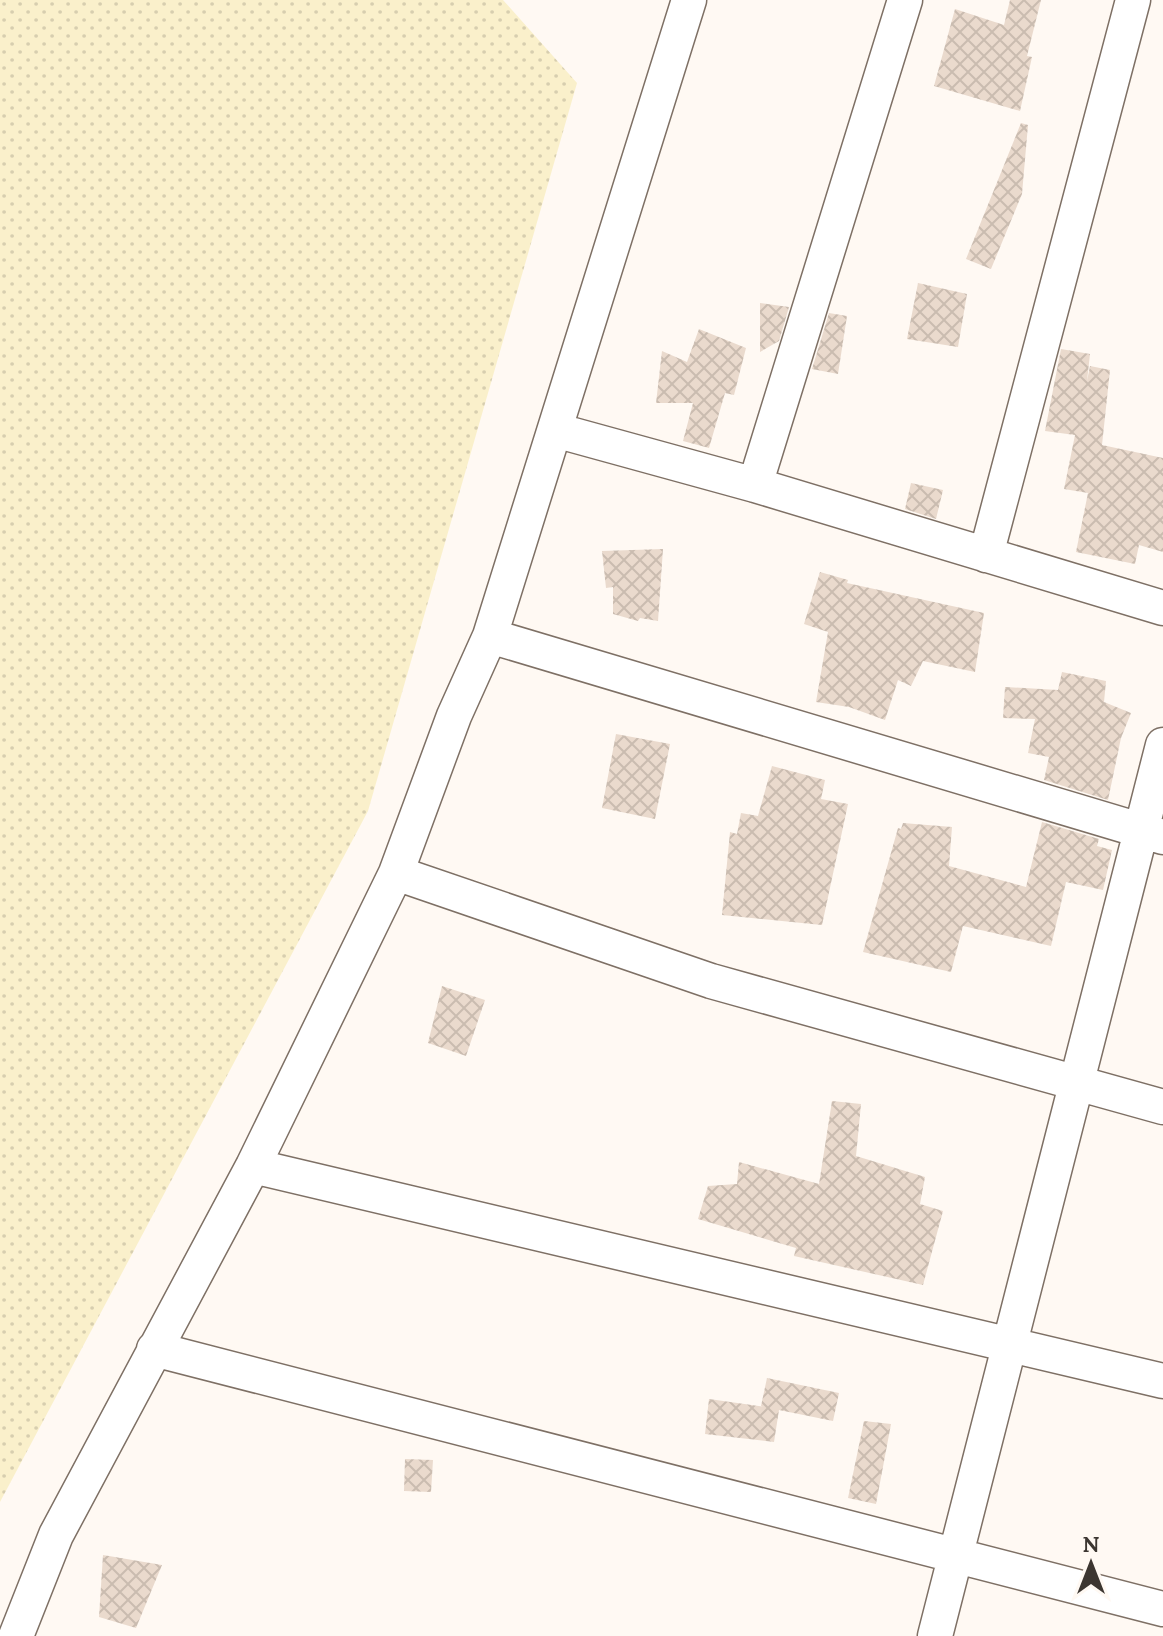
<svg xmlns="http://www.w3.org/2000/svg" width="1163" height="1636" viewBox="0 0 1163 1636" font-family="Lora,serif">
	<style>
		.sand { fill: url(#sand-dots) }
		.building { fill: url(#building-cross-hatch) }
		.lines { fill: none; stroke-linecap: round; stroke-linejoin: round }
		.minor-casing { stroke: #7e7065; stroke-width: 37 }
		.minor { stroke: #fff; stroke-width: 34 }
	</style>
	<defs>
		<pattern id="sand-dots" width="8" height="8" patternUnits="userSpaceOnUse" patternTransform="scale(2)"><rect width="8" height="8" fill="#faf0cb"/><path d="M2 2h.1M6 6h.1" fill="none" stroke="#d7ceaf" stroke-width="1.8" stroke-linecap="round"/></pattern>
		<pattern id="building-cross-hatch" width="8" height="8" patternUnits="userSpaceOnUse" patternTransform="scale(2)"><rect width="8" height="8" fill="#eadacd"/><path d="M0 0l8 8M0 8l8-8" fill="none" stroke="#cabcb0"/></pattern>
	</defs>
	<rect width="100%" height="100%" fill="#fff9f3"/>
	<path class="sand" d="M 0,0 L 503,0 L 577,83 L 368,811 L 0,1502 Z"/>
	<path class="building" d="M 1010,0 L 1041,0 L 1027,56 L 1032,57 L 1020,111 L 934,86 L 955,9 L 1004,25 Z
		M 1021,123 L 1028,125 L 1022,194 L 991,269 L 966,259 Z
		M 918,283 L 967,294 L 958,347 L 907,339 Z
		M 760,303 L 789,307 L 779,341 L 760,352 Z
		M 829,313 L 847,316 L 838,374 L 812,369 Z
		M 699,329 L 746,348 L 734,395 L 725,393 L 709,448 L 683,441 L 693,403 L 656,403 L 662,351 L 687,362 Z
		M 1061,349 L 1090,354 L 1087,381 L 1090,366 L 1110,370 L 1102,445 L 1163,458 L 1163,552 L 1139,545 L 1135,564 L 1076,552 L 1088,493 L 1064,489 L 1075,435 L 1045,431 Z
		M 911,483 L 943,490 L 936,519 L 905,509 Z
		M 663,549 L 658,621 L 640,618 L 638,621 L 613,614 L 613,587 L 606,588 L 602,551 Z
		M 820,572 L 848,580 L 847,583 L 984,613 L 975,672 L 923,661 L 911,686 L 898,680 L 885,720 L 849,707 L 816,702 L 828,632 L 804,624 Z
		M 1062,672 L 1106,681 L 1104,702 L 1131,713 L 1121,738 L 1108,800 L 1044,780 L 1049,757 L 1028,753 L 1035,719 L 1003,718 L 1005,687 L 1058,690 Z
		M 616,734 L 670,744 L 655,819 L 602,808 Z
		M 772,766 L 825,780 L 821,799 L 848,804 L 822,925 L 722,915 L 730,832 L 737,834 L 741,813 L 758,816 Z
		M 1042,822 L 1099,839 L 1097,846 L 1112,850 L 1103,890 L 1066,882 L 1051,946 L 963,926 L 951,972 L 863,952 L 898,828 L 901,829 L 903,823 L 952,827 L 949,866 L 1026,887 Z
		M 442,986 L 485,1000 L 466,1056 L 428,1043 Z
		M 832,1101 L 861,1104 L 856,1156 L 925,1177 L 920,1204 L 943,1211 L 923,1285 L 794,1256 L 796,1248 L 698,1219 L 708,1186 L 737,1184 L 739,1162 L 819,1184 Z
		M 767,1378 L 839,1393 L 833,1421 L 779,1410 L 774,1442 L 705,1434 L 709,1399 L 765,1407 L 761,1406 Z
		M 864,1421 L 891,1424 L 876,1504 L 848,1498 Z
		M 405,1459 L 433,1460 L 431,1492 L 404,1491 Z
		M 103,1555 L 162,1565 L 136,1628 L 99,1617 Z"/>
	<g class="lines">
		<defs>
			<path id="minor" d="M 555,430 L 755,485 L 1163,608
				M 755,485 L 905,0
				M 986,555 L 1133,0
				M 490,636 L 1163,837
				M 396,873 L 711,981 L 1163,1107
				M 253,1166 L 1163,1381
				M 154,1349 L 1163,1609
				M 16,1636 L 56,1535 L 253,1166 L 396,873 L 454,716 L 490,636 L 689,0
				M 935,1636 L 1163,745"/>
		</defs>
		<use href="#minor" class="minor-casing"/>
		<use href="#minor" class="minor"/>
	</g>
	<g transform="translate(1091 1564)" stroke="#fff9f3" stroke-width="6" paint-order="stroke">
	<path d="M0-6L14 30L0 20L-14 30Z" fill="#3c3631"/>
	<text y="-12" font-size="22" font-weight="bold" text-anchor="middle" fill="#3c3631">N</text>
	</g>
</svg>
